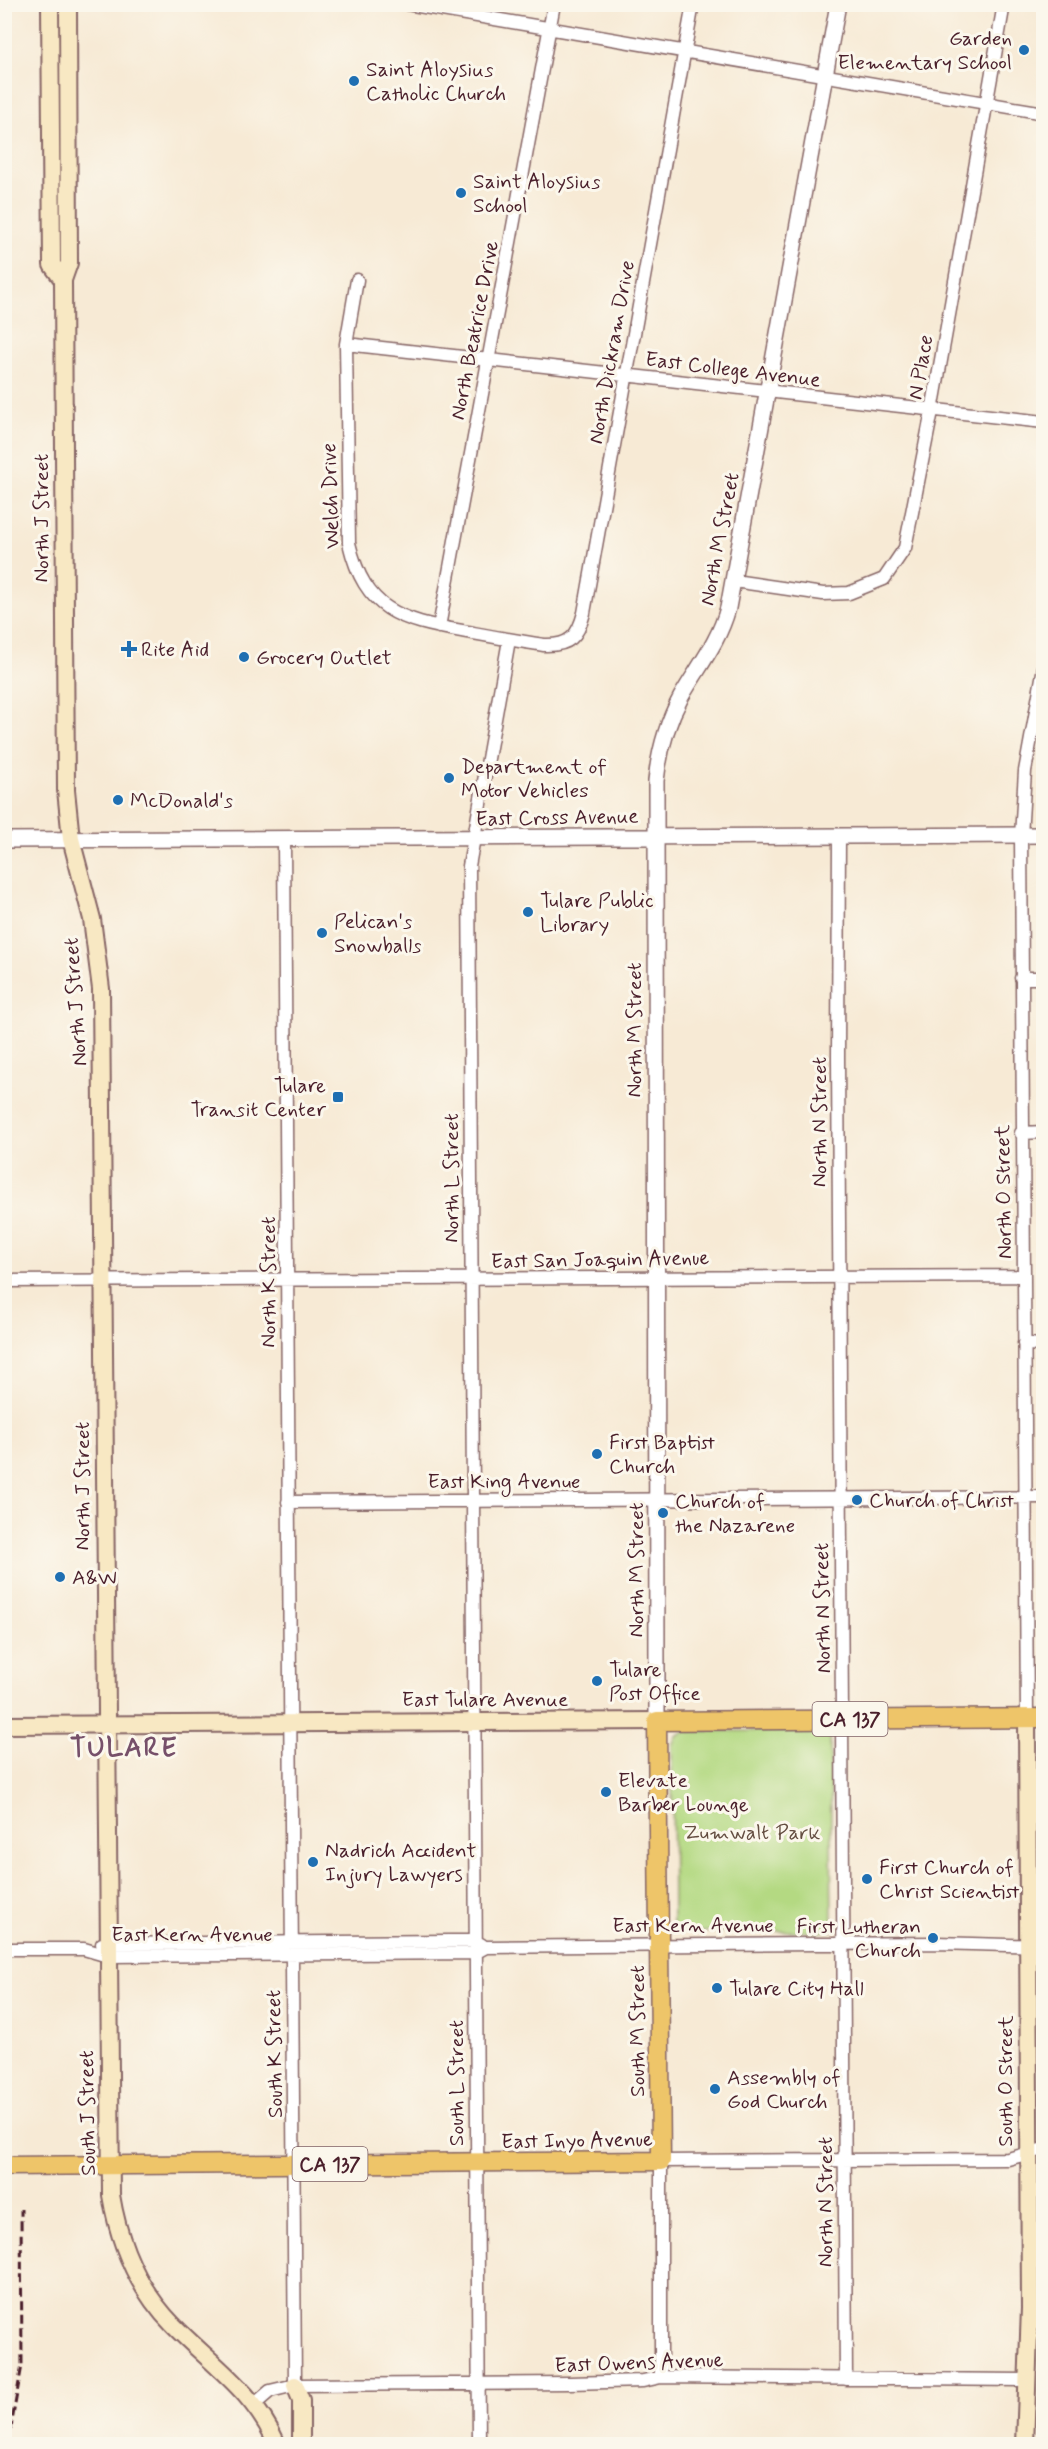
<svg xmlns="http://www.w3.org/2000/svg" width="1048" height="2449" viewBox="0 0 1048 2449" font-family="Mynerve,sans-serif">
	<style>
		.green { fill: #b4d982; stroke: #7f7c56; stroke-width: 1.5 }
		.lines { fill: none; stroke-linecap: round; stroke-linejoin: round }
		.minor-casing { stroke: #876666; stroke-width: 15 }
		.tertiary-casing { stroke: #876666; stroke-width: 18 }
		.secondary-casing { stroke: #876666; stroke-width: 20 }
		.primary-casing { stroke: #876666; stroke-width: 21 }
		.minor { stroke: #fff; stroke-width: 12 }
		.tertiary { stroke: #fff; stroke-width: 15 }
		.secondary { stroke: #f8e8c3; stroke-width: 16 }
		.primary { stroke: #eec569; stroke-width: 18 }
		.rail { stroke: #4a1f2b; stroke-width: 3; stroke-dasharray: 9 4.5; stroke-linecap: butt }
		.poi-dot { fill: #1f6fb2; stroke: #fbf7ec; stroke-width: 2 }
		.labels { text-anchor: middle; stroke-width: 6; stroke-linejoin: round; paint-order: stroke }
		.shield { fill: #fbf7ec; stroke: #7f6065; stroke-width: 1.5 }
		.shield-label { font-size: 20px; font-weight: bold; fill: #4a1f2b }
		.poi-label { font-size: 21px; fill: #4a1f2b; stroke: #fbf7ec; text-anchor: start }
		.street-label { font-size: 21px; fill: #4a1f2b; stroke: #fbf7ec }
		.park-label { font-size: 21px; fill: #644e41; stroke: #fbf7ec }
		.district-label { font-size: 27px; font-weight: bold; letter-spacing: 1.5px; fill: #76506a; stroke: #fbf7ec }
	</style>
	<rect width="100%" height="100%" fill="#fbf7ec"/>
	<filter id="ink" filterUnits="userSpaceOnUse"><feTurbulence type="fractalNoise" baseFrequency=".0167" numOctaves="2"/><feDisplacementMap in="SourceGraphic" scale="12" xChannelSelector="R" yChannelSelector="G"/><feConvolveMatrix kernelMatrix="1 2 1 2 8 2 1 2 1" color-interpolation-filters="sRGB"/></filter>
	<filter id="wash" filterUnits="userSpaceOnUse"><feTurbulence type="fractalNoise" baseFrequency=".008" numOctaves="4" result="noise"/><feDisplacementMap in="SourceGraphic" scale="24" xChannelSelector="R" yChannelSelector="G"/><feGaussianBlur stdDeviation="1.35" result="paint"/><feColorMatrix in="noise" values="0 0 0 0 0 0 0 0 0 0 0 0 0 0 0 0 0 1.4 0 .05"/><feComposite in="paint" operator="in"/></filter>
	<g filter="url(#wash)">
		<rect width="100%" height="100%" fill="#f7ead5"/>
		<path class="green" d="M 684,1731 L 830,1731 L 832,1931 L 673,1932 L 672,1745 L 676,1736 Z"/>
	</g>
	<g filter="url(#ink)">
		<g class="lines">
			<defs>
				<path id="minor" d="M 407,4 L 1044,113
					M 357,280 L 346,344 L 349,543 C 365,611 400,620 462,631 C 490,636 517,641 544,645 C 570,646 578,636 584,613 L 693,4
					M 346,344 L 1044,422
					M 734,581 L 823,594 L 849,593 L 884,579 L 905,548 L 932,411 L 1004,4
					M 439,627 L 554,4
					M 839,837 L 838,1057 L 846,2379
					M 284,841 L 295,2385
					M 1021,978 L 1044,978
					M 1021,1133 L 1044,1132
					M 4,1281 L 1023,1276
					M 1024,1343 L 1044,1346
					M 288,1502 L 1044,1497
					M 1027,1718 L 1021,836 L 1025,771 L 1044,667
					M 102,1944 L 451,1941 L 475,1941 L 482,1945
					M 4,1949 L 84,1949 L 108,1956 L 475,1953 L 486,1947 L 936,1943 L 1044,1946
					M 661,2377 L 661,2161 L 1008,2159 L 1044,2149
					M 255,2404 L 270,2391 L 295,2385 L 570,2383 L 643,2381 L 661,2377 L 1029,2380
					M 479,2444 L 469,866 L 509,640"/>
				<path id="tertiary" d="M 4,840 L 1044,835
					M 657,1721 L 656,781 C 659,752 667,723 681,697 C 698,667 719,642 728,608 L 838,4"/>
				<path id="secondary" d="M 50,4 L 52,265 L 63,280
					M 68,4 L 69,263 L 63,280 L 66,790 L 71,839 L 92,919 L 101,989 L 111,2195 C 119,2244 138,2289 173,2325 C 213,2366 253,2390 277,2444
					M 4,1725 L 657,1721
					M 295,2385 L 301,2400 L 301,2444
					M 1025,2444 L 1030,2308 L 1027,1718"/>
				<path id="primary" d="M 4,2166 L 661,2161 L 657,1721 L 1044,1718"/>
			</defs>
			<use href="#minor" class="minor-casing"/>
			<use href="#tertiary" class="tertiary-casing"/>
			<use href="#secondary" class="secondary-casing"/>
			<use href="#primary" class="primary-casing"/>
			<use href="#minor" class="minor"/>
			<use href="#tertiary" class="tertiary"/>
			<use href="#secondary" class="secondary"/>
			<use href="#primary" class="primary"/>
			<path class="rail" d="M 8,2444 L 22,2365 L 21,2209"/>
		</g>
	</g>
	<g class="poi-dot">
		<circle cx="1024" cy="50" r="6"/>
		<circle cx="354" cy="81" r="6"/>
		<circle cx="461" cy="193" r="6"/>
		<path d="M126 640h6v6h6v6h-6v6h-6v-6h-6v-6h6z"/>
		<circle cx="244" cy="657" r="6"/>
		<circle cx="449" cy="778" r="6"/>
		<circle cx="118" cy="800" r="6"/>
		<circle cx="528" cy="912" r="6"/>
		<circle cx="322" cy="933" r="6"/>
		<rect x="332" y="1091" width="12" height="12" rx="3"/>
		<circle cx="597" cy="1454" r="6"/>
		<circle cx="857" cy="1500" r="6"/>
		<circle cx="663" cy="1513" r="6"/>
		<circle cx="60" cy="1577" r="6"/>
		<circle cx="597" cy="1681" r="6"/>
		<circle cx="606" cy="1792" r="6"/>
		<circle cx="313" cy="1862" r="6"/>
		<circle cx="867" cy="1879" r="6"/>
		<circle cx="933" cy="1938" r="6"/>
		<circle cx="717" cy="1988" r="6"/>
		<circle cx="715" cy="2089" r="6"/>
	</g>
	<g class="labels">
		<g class="shield">
			<rect x="812.5" y="1702" width="75" height="34" rx="4.5"/>
			<rect x="292.5" y="2147" width="75" height="34" rx="4.5"/>
		</g>
		<g class="shield-label">
			<text x="850" y="1726">CA 137</text>
			<text x="330" y="2171">CA 137</text>
		</g>
		<g class="poi-label">
			<text x="1012" y="45" text-anchor="end">Garden<tspan x="1012" dy="24">Elementary School</tspan></text>
			<text x="366" y="76">Saint Aloysius<tspan x="366" dy="24">Catholic Church</tspan></text>
			<text x="473" y="188">Saint Aloysius<tspan x="473" dy="24">School</tspan></text>
			<text x="141" y="656">Rite Aid</text>
			<text x="256" y="664">Grocery Outlet</text>
			<text x="461" y="773">Department of<tspan x="461" dy="24">Motor Vehicles</tspan></text>
			<text x="130" y="807">McDonald's</text>
			<text x="540" y="907">Tulare Public<tspan x="540" dy="24">Library</tspan></text>
			<text x="334" y="928">Pelican's<tspan x="334" dy="24">Snowballs</tspan></text>
			<text x="326" y="1092" text-anchor="end">Tulare<tspan x="326" dy="24">Transit Center</tspan></text>
			<text x="609" y="1449">First Baptist<tspan x="609" dy="24">Church</tspan></text>
			<text x="869" y="1507">Church of Christ</text>
			<text x="675" y="1508">Church of<tspan x="675" dy="24">the Nazarene</tspan></text>
			<text x="72" y="1584">A&amp;W</text>
			<text x="609" y="1676">Tulare<tspan x="609" dy="24">Post Office</tspan></text>
			<text x="618" y="1787">Elevate<tspan x="618" dy="24">Barber Lounge</tspan></text>
			<text x="325" y="1857">Nadrich Accident<tspan x="325" dy="24">Injury Lawyers</tspan></text>
			<text x="879" y="1874">First Church of<tspan x="879" dy="24">Christ Scientist</tspan></text>
			<text x="921" y="1933" text-anchor="end">First Lutheran<tspan x="921" dy="24">Church</tspan></text>
			<text x="729" y="1995">Tulare City Hall</text>
			<text x="727" y="2084">Assembly of<tspan x="727" dy="24">God Church</tspan></text>
		</g>
		<g class="street-label">
			<text transform="translate(474 330) rotate(-79)" y="7">North Beatrice Drive</text>
			<text transform="translate(611 352) rotate(-80)" y="7">North Dickram Drive</text>
			<text transform="translate(920 367) rotate(-80)" y="7">N Place</text>
			<text transform="translate(733 369) rotate(7)" y="7">East College Avenue</text>
			<text transform="translate(330 496) rotate(-92)" y="7">Welch Drive</text>
			<text transform="translate(41 518) rotate(-90)" y="7">North J Street</text>
			<text transform="translate(719 539) rotate(-79)" y="7">North M Street</text>
			<text transform="translate(557 817) rotate(-1)" y="7">East Cross Avenue</text>
			<text transform="translate(75 1002) rotate(-94)" y="7">North J Street</text>
			<text transform="translate(634 1030) rotate(-90)" y="7">North M Street</text>
			<text transform="translate(819 1122) rotate(-90)" y="7">North N Street</text>
			<text transform="translate(451 1178) rotate(-90)" y="7">North L Street</text>
			<text transform="translate(1003 1192) rotate(-91)" y="7">North O Street</text>
			<text transform="translate(600 1259) rotate(-1)" y="7">East San Joaquin Avenue</text>
			<text transform="translate(268 1282) rotate(-90)" y="7">North K Street</text>
			<text x="504" y="1488">East King Avenue</text>
			<text transform="translate(82 1486) rotate(-90)" y="7">North J Street</text>
			<text transform="translate(636 1570) rotate(-90)" y="7">North M Street</text>
			<text transform="translate(822 1608) rotate(-91)" y="7">North N Street</text>
			<text x="485" y="1706">East Tulare Avenue</text>
			<text x="693" y="1932">East Kern Avenue</text>
			<text x="192" y="1941">East Kern Avenue</text>
			<text transform="translate(637 2031) rotate(-90)" y="7">South M Street</text>
			<text transform="translate(274 2054) rotate(-91)" y="7">South K Street</text>
			<text transform="translate(1005 2081) rotate(-90)" y="7">South O Street</text>
			<text transform="translate(456 2083) rotate(-90)" y="7">South L Street</text>
			<text transform="translate(87 2113) rotate(-91)" y="7">South J Street</text>
			<text transform="translate(577 2140) rotate(-1)" y="7">East Inyo Avenue</text>
			<text transform="translate(825 2202) rotate(-90)" y="7">North N Street</text>
			<text transform="translate(639 2362) rotate(-2)" y="7">East Owens Avenue</text>
		</g>
		<g class="park-label">
			<text x="752" y="1839">Zumwalt Park</text>
		</g>
		<g class="district-label">
			<text x="124" y="1756">TULARE</text>
		</g>
	</g>
	<rect width="1048" height="2449" fill="none" stroke="#fbf7ec" stroke-width="24"/>
</svg>
